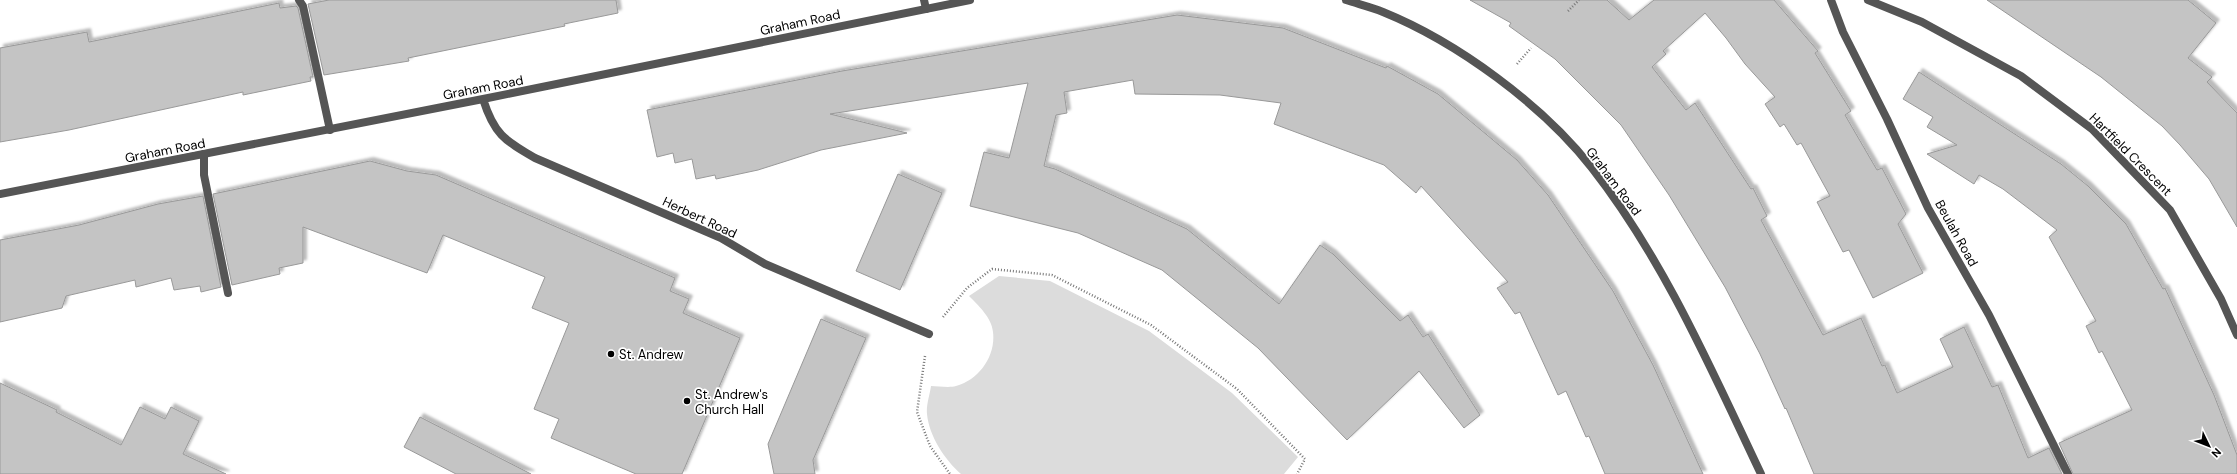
<svg xmlns="http://www.w3.org/2000/svg" width="2237" height="474" viewBox="0 0 2237 474" font-family="'DM Sans',sans-serif">
	<style>
		.green { fill: #dcdcdc }
		.building { fill: #c4c4c4; stroke: #999; filter: url(#shadow) }
		.lines { fill: none; stroke-linecap: round; stroke-linejoin: round }
		.path { stroke: #777; stroke-width: 2.5; stroke-dasharray: 1 2; stroke-linecap: butt }
		.service { stroke: #555; stroke-width: 8 }
		.minor { stroke: #555; stroke-width: 8 }
		.poi-dot { fill: #000; stroke: #fff; stroke-width: 1.5 }
		.labels { text-anchor: middle; stroke-width: 3.5; stroke-linejoin: round; paint-order: stroke }
		.street-label { font-size: 13px; fill: #000; stroke: #fff }
		.poi-label { font-size: 13px; fill: #000; stroke: #fff; text-anchor: start }
	</style>
	<defs>
		<filter id="shadow"><feDropShadow dx="3.5" dy="-3.5" stdDeviation="1" flood-color="#0004"/></filter>
	</defs>
	<rect width="100%" height="100%" fill="#fff"/>
	<path class="green" d="M 999,276 L 1050,281 L 1149,331 L 1232,393 L 1298,457 L 1284,474 L 961,474 C 945,460 929,436 927,414 C 926,405 930,394 931,386 C 938,386 949,388 956,386 C 979,380 996,356 993,332 C 992,318 978,305 969,296 Z"/>
	<path class="building" d="M 329,0 L 616,0 L 618,13 L 564,24 L 565,26 L 408,58 L 409,61 L 324,75 L 308,4 Z
		M 1470,0 L 1607,0 L 1629,20 L 1654,0 L 1774,0 L 1818,51 L 1815,53 L 1851,111 L 1845,115 L 1877,170 L 1882,168 L 1906,214 L 1898,224 L 1923,273 L 1873,298 L 1849,250 L 1843,252 L 1817,202 L 1830,196 L 1801,143 L 1797,145 L 1784,124 L 1780,127 L 1765,104 L 1775,97 L 1745,64 L 1726,38 L 1705,13 L 1663,51 L 1666,54 L 1652,67 L 1686,110 L 1695,103 L 1751,189 L 1753,188 L 1767,216 L 1761,220 L 1823,335 L 1861,318 L 1882,366 L 1885,365 L 1897,393 L 1953,367 L 1940,339 L 1964,327 L 1992,387 L 1998,385 L 2028,458 L 2049,448 L 2062,474 L 1814,474 L 1786,408 L 1785,409 L 1760,354 L 1725,287 L 1669,195 L 1621,125 L 1555,59 L 1509,26 L 1511,23 Z
		M 1987,0 L 2188,0 L 2216,23 L 2188,58 L 2212,77 L 2207,82 L 2237,113 L 2237,227 L 2209,179 L 2180,145 L 2162,126 L 2101,77 Z
		M 279,3 L 280,8 L 296,6 L 298,8 L 313,77 L 310,77 L 311,81 L 243,95 L 243,92 L 69,130 L 0,142 L 0,48 L 87,32 L 89,42 Z
		M 1177,15 L 1283,28 L 1386,68 L 1387,66 L 1438,94 L 1517,160 L 1548,195 L 1613,291 L 1653,365 L 1703,474 L 1605,474 L 1589,436 L 1586,437 L 1566,391 L 1558,395 L 1520,312 L 1515,314 L 1497,288 L 1508,282 L 1421,186 L 1416,193 L 1384,165 L 1274,124 L 1281,103 L 1220,95 L 1135,94 L 1133,80 L 1064,92 L 1067,113 L 1056,115 L 1044,166 L 1055,169 L 1187,229 L 1279,304 L 1320,245 L 1333,254 L 1400,321 L 1408,315 L 1423,337 L 1428,334 L 1480,415 L 1464,428 L 1419,371 L 1347,440 L 1258,348 L 1162,270 L 1078,233 L 970,206 L 984,152 L 1009,158 L 1028,83 L 830,114 L 907,133 L 821,150 L 758,170 L 716,179 L 715,175 L 696,179 L 692,159 L 675,163 L 673,153 L 657,157 L 647,110 L 842,71 Z
		M 1919,72 L 2061,164 L 2088,186 L 2126,224 L 2163,289 L 2165,288 L 2214,395 L 2237,455 L 2237,474 L 2073,474 L 2059,443 L 2132,410 L 2102,351 L 2099,353 L 2086,326 L 2096,321 L 2049,237 L 2057,230 L 2003,189 L 1979,175 L 1974,184 L 1927,154 L 1957,145 L 1927,127 L 1933,117 L 1903,99 Z
		M 370,161 L 407,171 L 436,175 L 675,278 L 670,291 L 689,299 L 683,313 L 740,338 L 682,474 L 636,474 L 551,438 L 559,419 L 534,409 L 569,323 L 532,308 L 545,277 L 443,235 L 427,273 L 303,227 L 303,263 L 279,268 L 280,274 L 232,285 L 213,194 Z
		M 898,174 L 942,193 L 900,290 L 856,271 Z
		M 203,196 L 221,287 L 201,292 L 200,286 L 174,290 L 171,278 L 136,287 L 135,280 L 66,296 L 62,308 L 0,322 L 0,240 L 79,225 L 158,204 Z
		M 821,319 L 866,338 L 813,460 L 815,474 L 774,474 L 768,444 Z
		M 0,383 L 57,410 L 56,412 L 121,445 L 140,407 L 165,419 L 171,407 L 199,421 L 183,454 L 226,474 L 0,474 Z
		M 420,417 L 531,474 L 456,474 L 404,447 Z"/>
	<g class="lines">
		<path class="path" d="M 1568,11 L 1579,0
			M 1517,64 L 1531,48
			M 943,317 L 967,288 L 992,269 L 1052,275 L 1151,325 L 1237,389 L 1305,459 L 1297,474
			M 925,356 L 917,412 L 930,446 L 950,474"/>
		<path class="service" d="M 299,0 L 303,6 L 330,130
			M 924,0 L 926,9
			M 204,154 L 204,175 L 228,293"/>
		<path class="minor" d="M 1346,0 C 1358,4 1371,7 1383,12 C 1457,42 1543,105 1592,168 C 1664,260 1711,369 1761,474
			M 1831,0 L 1843,32 L 1887,119 L 1928,208 L 1989,315 L 2068,474
			M 1868,0 L 1922,22 L 2021,76 L 2092,129 L 2170,210 L 2221,299 L 2237,335
			M 483,99 C 494,134 504,140 535,158 L 721,238 L 765,264 L 929,334
			M 0,194 L 483,99 L 970,0"/>
	</g>
	<g class="poi-dot">
		<circle cx="611" cy="354" r="4"/>
		<circle cx="687" cy="401" r="4"/>
	</g>
	<g class="labels">
		<g class="street-label">
			<text transform="translate(800 22) rotate(-12)" y="5">Graham Road</text>
			<text transform="translate(483 87) rotate(-11)" y="5">Graham Road</text>
			<text transform="translate(165 150) rotate(-11)" y="5">Graham Road</text>
			<text transform="translate(2131 154) rotate(45)" y="5">Hartfield Crescent</text>
			<text transform="translate(1614 181) rotate(53)" y="5">Graham Road</text>
			<text transform="translate(700 217) rotate(25)" y="5">Herbert Road</text>
			<text transform="translate(1957 233) rotate(61)" y="5">Beulah Road</text>
		</g>
		<g class="poi-label">
			<text x="619" y="359">St. Andrew</text>
			<text x="695" y="399">St. Andrew's<tspan x="695" dy="15">Church Hall</tspan></text>
		</g>
	</g>
	<g transform="translate(2209 446) rotate(133)" stroke="#ffffff" stroke-width="3" paint-order="stroke">
	<path d="M0-3L7 15L0 10L-7 15Z" fill="#000000"/>
	<text y="-6" font-size="11" font-weight="bold" text-anchor="middle" fill="#000000">N</text>
	</g>
</svg>
